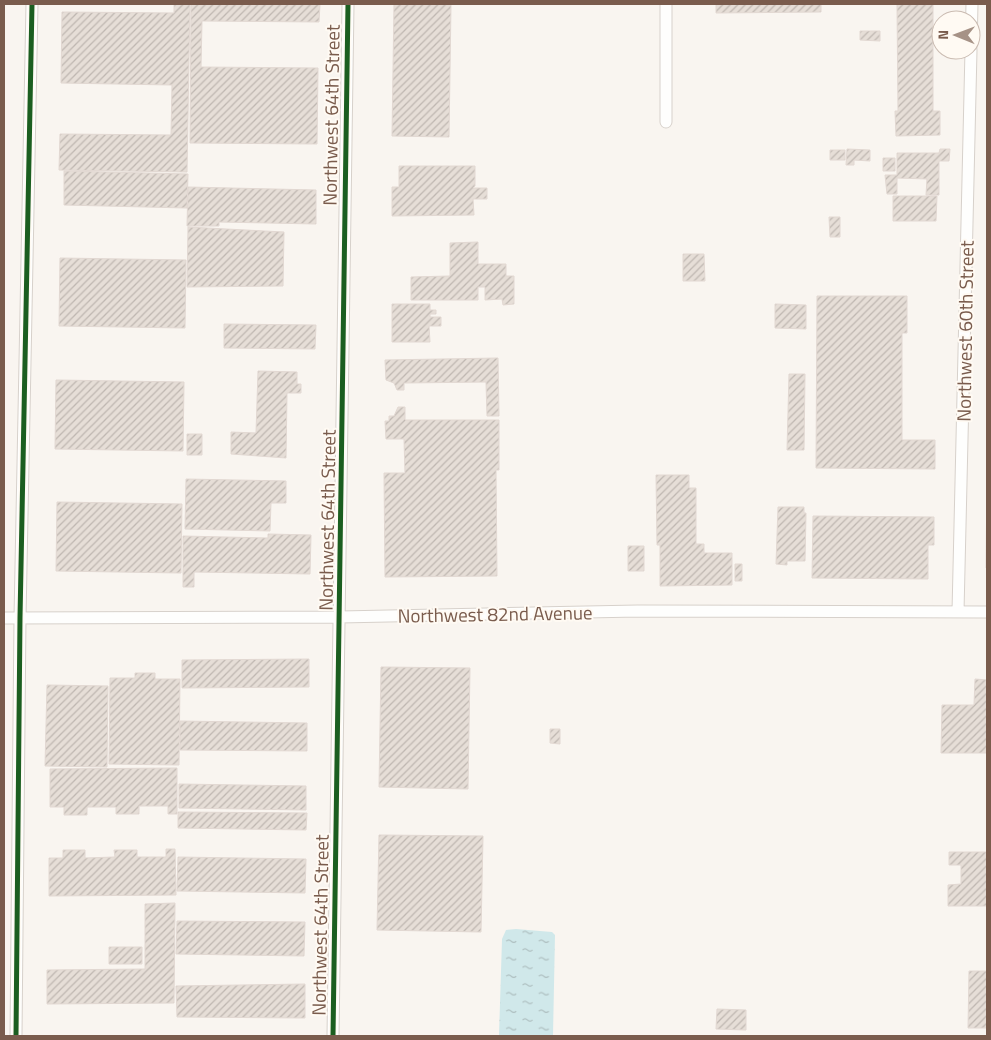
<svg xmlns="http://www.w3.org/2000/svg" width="991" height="1040" viewBox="0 0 991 1040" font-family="'Titillium Web',sans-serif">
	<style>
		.water { fill: url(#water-ripples) }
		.building { fill: url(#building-hatch); stroke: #e2d8d2 }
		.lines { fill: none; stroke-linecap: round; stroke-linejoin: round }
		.street-casing { stroke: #d7d1cb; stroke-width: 13 }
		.street { stroke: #fefefd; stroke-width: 11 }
		.cycleway-casing { stroke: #fffaf3; stroke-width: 8 }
		.cycleway { stroke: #1b5e20; stroke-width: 5 }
		.labels { text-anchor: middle; stroke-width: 4; stroke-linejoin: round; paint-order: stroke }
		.street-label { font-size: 19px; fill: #7a5c4d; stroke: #fffaf3 }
	</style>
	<defs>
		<pattern id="water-ripples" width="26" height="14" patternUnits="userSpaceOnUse" patternTransform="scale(1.25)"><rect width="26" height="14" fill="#d0e8ea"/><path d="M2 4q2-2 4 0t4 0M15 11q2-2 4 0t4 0" fill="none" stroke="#aebfc0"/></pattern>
		<pattern id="building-hatch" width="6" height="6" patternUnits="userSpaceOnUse" patternTransform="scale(1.25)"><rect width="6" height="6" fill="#e6ded7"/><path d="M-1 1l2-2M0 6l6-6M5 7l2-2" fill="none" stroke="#bfb7b1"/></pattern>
	</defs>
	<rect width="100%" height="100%" fill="#f9f5f0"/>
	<path class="water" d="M 516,929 L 552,932 L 555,935 L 553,1036 L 499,1036 L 502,939 L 506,930 Z"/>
	<path class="building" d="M 174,4 L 190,4 L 187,172 L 59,170 L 60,134 L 171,135 L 172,85 L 61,83 L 62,12 L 174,13 Z
		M 191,4 L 320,4 L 319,22 L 202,21 L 201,67 L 318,68 L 317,144 L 190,143 Z
		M 394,4 L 451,4 L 449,137 L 392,136 Z
		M 716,4 L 821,4 L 821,12 L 716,13 Z
		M 897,4 L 933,4 L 933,111 L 940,111 L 940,135 L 896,136 L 895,111 L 898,111 Z
		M 860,31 L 880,31 L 880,41 L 860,40 Z
		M 847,149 L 870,150 L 870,161 L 854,160 L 854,165 L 846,165 Z
		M 940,149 L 950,149 L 949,161 L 939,161 L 939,195 L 926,195 L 927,179 L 897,178 L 897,194 L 887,194 L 885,175 L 897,175 L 897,153 L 939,153 Z
		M 830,150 L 845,150 L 845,160 L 830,160 Z
		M 883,158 L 895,158 L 895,171 L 883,171 Z
		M 399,166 L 475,166 L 475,186 L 473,188 L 487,188 L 487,199 L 473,199 L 474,215 L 392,216 L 392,187 L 399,187 Z
		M 64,171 L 188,174 L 187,208 L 64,205 Z
		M 188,187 L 316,190 L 316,224 L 219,222 L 219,226 L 187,226 Z
		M 893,196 L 937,196 L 936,221 L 893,221 Z
		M 829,217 L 840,217 L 840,237 L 830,237 Z
		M 188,227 L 284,232 L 283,286 L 187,287 Z
		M 478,242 L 478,264 L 506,264 L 506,276 L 514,276 L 514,304 L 503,305 L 502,299 L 485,300 L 485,287 L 478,287 L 478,300 L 411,300 L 411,277 L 450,276 L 450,243 Z
		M 683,254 L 704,254 L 705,281 L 683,281 Z
		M 60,258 L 186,260 L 185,328 L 59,326 Z
		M 817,296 L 907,296 L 907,333 L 902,333 L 902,440 L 935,440 L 935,469 L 816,468 Z
		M 392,304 L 430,304 L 430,310 L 436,310 L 436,314 L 430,314 L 430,317 L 441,317 L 441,326 L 429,326 L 430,342 L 392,342 Z
		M 775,304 L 806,305 L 806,329 L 775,328 Z
		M 224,324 L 316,325 L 315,349 L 224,348 Z
		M 498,358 L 499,416 L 487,416 L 486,382 L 404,383 L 404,390 L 397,390 L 394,383 L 386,380 L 385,360 Z
		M 258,371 L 297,372 L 297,384 L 301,384 L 301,393 L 287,393 L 286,458 L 231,454 L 231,432 L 256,433 Z
		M 789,374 L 805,374 L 804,450 L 787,450 Z
		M 56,380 L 184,382 L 183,451 L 55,449 Z
		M 398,407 L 405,407 L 405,420 L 499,420 L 499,470 L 496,470 L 497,576 L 385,577 L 384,473 L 405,473 L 404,439 L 386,439 L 385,421 L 389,421 L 389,416 L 394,416 Z
		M 187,434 L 202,434 L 202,455 L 187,455 Z
		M 656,475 L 689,475 L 689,488 L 696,488 L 696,544 L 704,544 L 704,553 L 732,553 L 732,585 L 660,586 L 660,545 L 657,545 Z
		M 987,476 L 987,568 L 986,568 Z
		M 186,479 L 286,481 L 286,503 L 271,503 L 270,531 L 185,529 Z
		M 57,502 L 182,504 L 181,573 L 56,571 Z
		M 778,507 L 804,507 L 804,513 L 806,513 L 805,561 L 787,561 L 787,565 L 776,564 Z
		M 813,516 L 934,517 L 934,545 L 928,545 L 928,579 L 812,578 Z
		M 268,534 L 311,535 L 310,574 L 194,572 L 194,587 L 183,587 L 183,536 L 268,538 Z
		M 628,546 L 644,546 L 644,571 L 628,571 Z
		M 735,564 L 742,564 L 742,581 L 735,581 Z
		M 309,659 L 309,687 L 182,688 L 182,660 Z
		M 381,667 L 470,668 L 468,789 L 379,787 Z
		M 135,673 L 155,673 L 155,679 L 180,679 L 179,765 L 109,764 L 110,678 L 135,678 Z
		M 975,679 L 987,680 L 987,753 L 941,753 L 942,705 L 974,705 Z
		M 47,685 L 108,686 L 107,767 L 45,766 Z
		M 180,721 L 307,723 L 307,751 L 180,750 Z
		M 550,729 L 560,729 L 560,744 L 550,743 Z
		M 177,768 L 177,814 L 168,814 L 168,806 L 139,806 L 139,814 L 116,814 L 116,807 L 87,807 L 87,815 L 64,815 L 64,807 L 50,807 L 50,769 Z
		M 179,784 L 306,786 L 306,810 L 179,808 Z
		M 178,812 L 307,813 L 306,830 L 178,828 Z
		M 379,835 L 483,836 L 481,932 L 377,930 Z
		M 166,849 L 175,849 L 176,895 L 49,896 L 49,858 L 63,858 L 63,850 L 85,850 L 85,858 L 115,857 L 114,850 L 137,850 L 137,857 L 166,857 Z
		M 949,852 L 987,852 L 987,906 L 948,906 L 948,885 L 961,884 L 961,865 L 949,865 Z
		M 178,857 L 306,859 L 305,893 L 177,891 Z
		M 175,903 L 174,1003 L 47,1004 L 47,970 L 145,969 L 145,904 Z
		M 177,921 L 305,922 L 304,956 L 176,954 Z
		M 109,947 L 142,947 L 142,964 L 109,964 Z
		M 969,971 L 987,971 L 987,1028 L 968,1028 Z
		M 305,984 L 305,1018 L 177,1017 L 176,986 Z
		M 717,1009 L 746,1010 L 746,1030 L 716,1029 Z"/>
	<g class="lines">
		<defs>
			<path id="street" d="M 971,47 L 972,4
				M 666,122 L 666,4
				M 958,612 L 971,50
				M 4,618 L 340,617 L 638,611 L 987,612
				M 16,1036 L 20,618 L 32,4
				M 333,1036 L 348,4"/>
		</defs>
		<use href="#street" class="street-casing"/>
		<use href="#street" class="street"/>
		<defs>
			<path id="cycleway" d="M 16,1036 L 20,618 L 32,4
				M 333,1036 L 348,4"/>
		</defs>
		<use href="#cycleway" class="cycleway-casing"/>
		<use href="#cycleway" class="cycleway"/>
	</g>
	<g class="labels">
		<g class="street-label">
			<text transform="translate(331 115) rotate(-89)" y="7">Northwest 64th Street</text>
			<text transform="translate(965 331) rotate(-89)" y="7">Northwest 60th Street</text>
			<text transform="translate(327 520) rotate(-89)" y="7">Northwest 64th Street</text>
			<text transform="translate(495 614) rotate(-1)" y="7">Northwest 82nd Avenue</text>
			<text transform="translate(320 925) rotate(-89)" y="7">Northwest 64th Street</text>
		</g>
	</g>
	<rect width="991" height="1040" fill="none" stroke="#7a5c4d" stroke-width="10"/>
	<g transform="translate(956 35) rotate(271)"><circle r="24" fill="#fffaf3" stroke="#cabbb1"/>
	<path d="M0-4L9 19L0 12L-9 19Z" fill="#a69286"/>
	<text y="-8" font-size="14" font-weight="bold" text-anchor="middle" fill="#7a5c4d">N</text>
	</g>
</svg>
